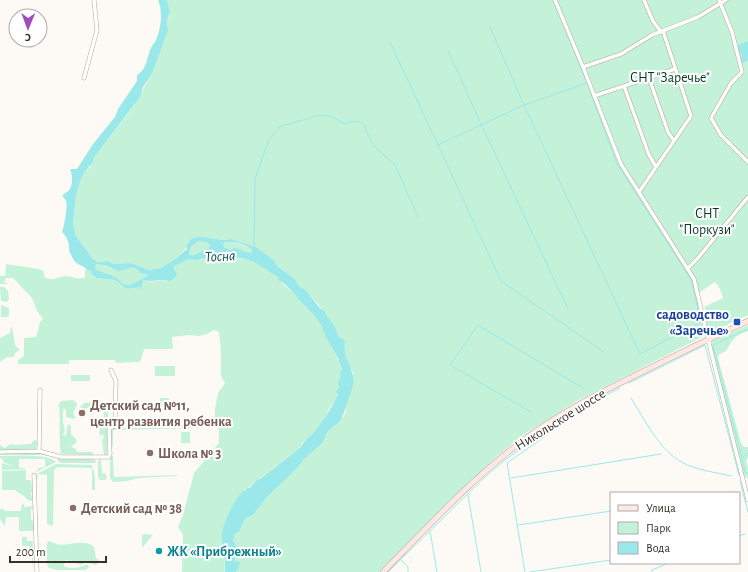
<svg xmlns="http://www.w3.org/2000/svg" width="748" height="572" viewBox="0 0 748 572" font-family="'Alegreya Sans',sans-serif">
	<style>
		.green { fill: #c4f2d8 }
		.water { fill: #9ae8e9; fill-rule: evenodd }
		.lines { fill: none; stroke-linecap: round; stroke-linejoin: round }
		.stream { stroke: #9ae8e9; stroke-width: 1 }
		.minor-casing { stroke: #b5a68e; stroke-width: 4.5 }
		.secondary-casing { stroke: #b5a68e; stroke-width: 6 }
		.minor { stroke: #fff; stroke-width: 3.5 }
		.secondary { stroke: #fde8e5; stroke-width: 5 }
		.transit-dot { fill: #1a4fb4; stroke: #fff; stroke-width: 1.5 }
		.education-dot { fill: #8d6e63; stroke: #fff; stroke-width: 1.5 }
		.culture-dot { fill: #0f9aa8; stroke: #fff; stroke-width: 1.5 }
		.labels { text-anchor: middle; stroke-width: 4; stroke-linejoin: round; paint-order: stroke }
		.park-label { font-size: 14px; fill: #053823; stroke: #fff }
		.transit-label { font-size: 14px; font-weight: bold; fill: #164399; stroke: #fff; text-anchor: end }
		.education-label { font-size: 14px; font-weight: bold; fill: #785e54; stroke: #fff; text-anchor: start }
		.street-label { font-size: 14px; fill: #373027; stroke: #fff }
		.culture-label { font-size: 14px; font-weight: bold; fill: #0d838f; stroke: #fff; text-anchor: start }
		.water-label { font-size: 15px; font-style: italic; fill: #064f50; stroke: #fff }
	</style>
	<rect width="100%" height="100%" fill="#fdfaf5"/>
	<path class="green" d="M 167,0 L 554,0 L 619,164 L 692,279 L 702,322 L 704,336 L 575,402 L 523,435 L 498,455 L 472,479 L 379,572 L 236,572 L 236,570 L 238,570 L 239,565 L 234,561 C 237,557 235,549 236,544 L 233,541 L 235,534 L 239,532 L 245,519 L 253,515 L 267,497 L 326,436 L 329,431 L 341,420 L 345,414 L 353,372 L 349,367 L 342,340 L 336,333 L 334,325 L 318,304 L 310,296 L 308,292 L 303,290 L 299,286 L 295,279 L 277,266 L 275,262 L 256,247 L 231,239 L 223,240 L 205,237 L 198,237 L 175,259 L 161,268 L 149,270 L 131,263 L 113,264 L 108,261 L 97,262 L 93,259 L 76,236 L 73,224 L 76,196 L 81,179 L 84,173 L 90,167 L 93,159 L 133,107 L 152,74 L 168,31 L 167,20 L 169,16 L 169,8 Z
		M 555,0 L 748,0 L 748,315 L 712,332 L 709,333 L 704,320 L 706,320 L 707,319 L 707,313 L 704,307 L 723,298 L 720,289 L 715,282 L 699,293 L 697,292 L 694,279 L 621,164 Z
		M 199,241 L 206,242 L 210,244 L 210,248 L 194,255 L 188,255 C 189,248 193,244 199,241 Z
		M 227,241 C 236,242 245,245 252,250 L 252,253 L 231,250 L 224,247 L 223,244 Z
		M 217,256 L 230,256 L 242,258 L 254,262 L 279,278 L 284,285 L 295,294 L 300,301 L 309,308 L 313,314 L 315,316 L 321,323 L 328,341 L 339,361 L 342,369 L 342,376 L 336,400 L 330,407 L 323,421 L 312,435 L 302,443 L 301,447 L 242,492 C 234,502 223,522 222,534 C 221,547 225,559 225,572 L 182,572 L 183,535 L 178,527 L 183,515 L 194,473 L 219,443 L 219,430 L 215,424 L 215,409 L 218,393 L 225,383 L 221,376 L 221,353 L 219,332 L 214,330 L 207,334 L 199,336 L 189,335 L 172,337 L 173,349 L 144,349 L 141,360 L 139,362 L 116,363 L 115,360 L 69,360 L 69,364 L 18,364 L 18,360 L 24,356 L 24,338 L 36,337 L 40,322 L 43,319 L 37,311 L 32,298 L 13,278 L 6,278 L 4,282 L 9,284 L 0,284 L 0,276 L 5,276 L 6,264 L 39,269 L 44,271 L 44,276 C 51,283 58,276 66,276 C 73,276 77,281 85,277 L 85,270 L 86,268 L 92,272 L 91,273 L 96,278 L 115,280 L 122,286 L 134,287 L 140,285 L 142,289 L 143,280 L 151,282 L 162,280 L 167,282 L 173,267 L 176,264 L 188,259 L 196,260 L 205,258 L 214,258 Z
		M 97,264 L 117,269 L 125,269 L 133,267 L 139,271 L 140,273 L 145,274 L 148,276 L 129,285 L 123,284 L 116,277 L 95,269 L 95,266 Z
		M 0,287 L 4,287 L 8,291 L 9,299 L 7,302 L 1,301 Z
		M 1,305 L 9,308 L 9,316 L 7,317 L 1,317 Z
		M 746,326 L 748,326 L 748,331 C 743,333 737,335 734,339 C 728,345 728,353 719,354 L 718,358 L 741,443 L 744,447 L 748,447 L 748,458 L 746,460 L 748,468 L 748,479 L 743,475 L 711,346 L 712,341 Z
		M 11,327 L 12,327 L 15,345 L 20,350 L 15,353 L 14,357 L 7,357 L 0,362 L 0,338 L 10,333 Z
		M 155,366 L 175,366 L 175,376 L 155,376 Z
		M 71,375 L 90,375 L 90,381 L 71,381 Z
		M 160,398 L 169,398 L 169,410 L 160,410 Z
		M 73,400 L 76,402 L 77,405 L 73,413 L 76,418 L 73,419 L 66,417 L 66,409 L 63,409 L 63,421 L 65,431 L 63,436 L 66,435 L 68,424 L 70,425 L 71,428 L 71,434 L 77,440 L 76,443 L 71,447 L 76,449 L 77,452 L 92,452 L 94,454 L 92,455 L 61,454 C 58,437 61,420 59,404 L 61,401 Z
		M 103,401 L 106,402 L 109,407 L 107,428 L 107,455 L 104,455 L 102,441 L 104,436 L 102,434 L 101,436 L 99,434 L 101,422 L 104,416 L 103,410 L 98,406 L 83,409 L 80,407 L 84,403 Z
		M 203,427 L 203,428 L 113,430 L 113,447 L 111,446 L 110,430 L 113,428 Z
		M 181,432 L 190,432 L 190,443 L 181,443 Z
		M 34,440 L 37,441 L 36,450 L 0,451 L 0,445 L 5,448 L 10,444 L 15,445 L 31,444 Z
		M 0,453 L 40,453 L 54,457 L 43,455 L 0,455 Z
		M 0,456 C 12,456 49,453 56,462 L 36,472 L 36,471 L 39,468 L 45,467 L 45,459 L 19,459 L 19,468 L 25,468 L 25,469 L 2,470 L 2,463 L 14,467 L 3,462 L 3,459 L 0,458 Z
		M 112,456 L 113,456 L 114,477 L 177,475 L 177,476 L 138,478 L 127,481 L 113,482 L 110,478 L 110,458 Z
		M 57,458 L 94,459 L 96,461 L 95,463 L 61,463 L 59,462 Z
		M 100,459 L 101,460 L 102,473 L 106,474 L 107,478 L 105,480 L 100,480 L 98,477 L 98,462 Z
		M 56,464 L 92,465 L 95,476 L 95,490 L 92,490 L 92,468 L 57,467 L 54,470 L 53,526 L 47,524 L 47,475 L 38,474 L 37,481 L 35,481 L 35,475 Z
		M 26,470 L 26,480 L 32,480 L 29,482 L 31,481 L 33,492 L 31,492 L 31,495 L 33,498 L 32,501 L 28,500 L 24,496 L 17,492 L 20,489 L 17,492 L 16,490 L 2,490 L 2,471 Z
		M 24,503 L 24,507 L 33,506 L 34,508 L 31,509 L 31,520 L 34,521 L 34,531 L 19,531 L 19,517 L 6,517 L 5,526 L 0,519 L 0,509 L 4,509 L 5,511 L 21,511 L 21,506 Z
		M 144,534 L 153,535 L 142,548 L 142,535 Z
		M 22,537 L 27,537 L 27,541 L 33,541 L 33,571 L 31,548 L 28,546 L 22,546 Z
		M 48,541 C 52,542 56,544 60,545 C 71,545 87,539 94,547 L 96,558 L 99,560 L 99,562 L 96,565 L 85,562 L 81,565 L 66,560 L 64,562 L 64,566 C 71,570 82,567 87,564 L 89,568 L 85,570 L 57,570 L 49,568 L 47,565 L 47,544 Z"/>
	<path class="water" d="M 158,0 L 167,0 L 170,12 L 167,20 L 168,31 L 152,74 L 143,87 L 140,97 L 93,159 L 93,162 L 84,173 L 81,179 L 76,196 L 73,224 L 76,236 L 93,259 L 97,262 L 108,261 L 113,264 L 131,263 L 149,270 L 161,268 L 175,259 L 187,249 L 187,245 L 191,239 L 198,237 L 204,237 L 223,240 L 231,239 L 256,247 L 274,260 L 277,266 L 295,279 L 299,286 L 308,292 L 310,296 L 320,308 L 325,311 L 325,313 L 334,325 L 339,337 L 345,340 C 341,356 356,370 353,385 C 352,390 343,417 341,420 C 338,424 333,426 330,430 C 326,433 325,439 322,443 C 314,451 304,457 298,467 L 267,497 L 253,515 L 245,519 L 239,532 L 235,534 L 233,541 L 236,544 C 235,549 237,557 234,561 L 240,562 L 238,570 L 236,570 L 236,572 L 225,572 C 226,559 221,547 222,534 C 223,523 230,510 236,500 C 238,496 241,494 243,490 L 245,491 L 247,488 L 249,488 L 258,479 L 260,479 L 301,447 C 304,440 311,436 315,431 C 323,421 333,406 338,394 L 336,392 L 339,387 L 338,383 L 341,376 L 340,373 L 342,369 L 340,363 L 338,362 L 339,360 L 328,341 L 323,330 L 322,329 L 323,328 C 316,315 307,308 298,299 L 297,297 C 293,292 284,282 278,280 L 279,278 L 254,262 L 242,258 L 233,257 L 230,256 L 217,256 L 214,258 L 205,258 L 196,260 L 188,259 L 173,267 L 177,274 C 171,284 169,280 160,280 C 152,281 151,282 143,280 L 142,290 L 139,285 L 138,288 C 133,287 130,289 125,288 L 115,280 L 96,278 L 91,273 L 92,272 L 75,262 L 69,251 C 70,245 67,236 62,232 C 64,227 68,206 66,201 C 65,199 63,197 62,195 C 64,194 66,193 68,191 C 73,187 73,175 70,169 L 77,169 L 93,144 L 115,117 L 118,109 L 137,81 L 137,75 C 147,70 147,56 151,48 C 152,45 155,43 156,40 C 161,29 163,11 158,0 ZM 199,241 L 206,242 L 210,244 L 209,248 L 194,255 L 189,255 C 189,248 193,244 199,241 ZM 225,242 C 234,241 245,244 252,250 L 252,253 C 246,253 240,249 234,248 L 231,250 L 224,247 L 223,245 ZM 97,264 L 107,266 L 119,271 L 133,267 L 139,271 L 140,273 L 145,274 L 148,276 L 129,285 L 123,284 L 116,277 L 95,269 L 95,266 Z
		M 748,41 L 748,60 L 743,63 L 741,59 L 742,55 L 739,52 L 738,45 Z"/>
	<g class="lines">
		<path class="stream" d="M 553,0 L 587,83 L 524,105 L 438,145 L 501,281 L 604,352
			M 490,27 L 524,105 L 640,354 L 701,322 L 691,280 L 617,164 L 587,83
			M 390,42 L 438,145
			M 448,50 L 481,124 L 568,309
			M 254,247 L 255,179 L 269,139 L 281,126 L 320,115 L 331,116 L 345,124 L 353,121 L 360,122 L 364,125 L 368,135 L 374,146 L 395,165 L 418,217
			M 748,329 L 713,345 L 742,458 L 748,453
			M 629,383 L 705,345 L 739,475
			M 631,398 C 645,420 659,450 683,463 C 694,469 717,473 731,476
			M 531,412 L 450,365 L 478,325 L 583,388
			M 742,459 L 745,472 L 748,474
			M 511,478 L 661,454
			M 740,481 L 748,512
			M 724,493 L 732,492
			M 468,495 L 481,572
			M 518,525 L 611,511
			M 430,531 L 437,572
			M 739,536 L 745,534
			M 401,560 L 408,567 L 408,572
			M 388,572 L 485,477 L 505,460 L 563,419
			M 525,572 L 507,463 L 573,417 L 583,407 L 620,388
			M 530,572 L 611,560
			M 652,572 L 652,570 L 669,563"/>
		<defs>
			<path id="minor" d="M 555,0 L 583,67 L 621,164 L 694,279 L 708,339 L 748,500
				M 644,0 L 653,21 L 661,32
				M 719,0 L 732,32 L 742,72 L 731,83 L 711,118 L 721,135 L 748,162
				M 583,67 L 621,54 L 652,35 L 698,17 L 726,0
				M 84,78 L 97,30 L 94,0
				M 649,78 L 668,132 L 674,141
				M 624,86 L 649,155 L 656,167
				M 594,96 L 675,69
				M 639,192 L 691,116 L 663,31
				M 688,268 L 698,258 L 748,197
				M 39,451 L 40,390
				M 0,452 L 39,451 L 61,457 L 109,457 L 110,454 L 109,431 L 110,428 L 115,426 L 116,381 L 111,370
				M 34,475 L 37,572"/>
			<path id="secondary" d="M 383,572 C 430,525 475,475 529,436 C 559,414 594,396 628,379 C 668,359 708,339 748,321"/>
		</defs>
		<use href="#minor" class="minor-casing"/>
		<use href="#secondary" class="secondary-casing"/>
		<use href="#minor" class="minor"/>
		<use href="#secondary" class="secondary"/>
	</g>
	<rect class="transit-dot" x="733" y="318" width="8" height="8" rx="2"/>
	<g class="education-dot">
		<circle cx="82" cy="413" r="4"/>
		<circle cx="150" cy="453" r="4"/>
		<circle cx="73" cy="508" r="4"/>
	</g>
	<circle class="culture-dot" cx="159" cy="551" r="4"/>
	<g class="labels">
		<g class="park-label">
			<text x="670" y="82">СНТ "Заречье"</text>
			<text x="707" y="218">СНТ<tspan x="707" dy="16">"Поркузи"</tspan></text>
		</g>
		<g class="transit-label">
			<text x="729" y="319">садоводство<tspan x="729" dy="16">«Заречье»</tspan></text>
		</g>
		<g class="education-label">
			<text x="90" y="410">Детский сад №11,<tspan x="90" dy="16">центр развития ребенка</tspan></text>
			<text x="158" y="458">Школа № 3</text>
			<text x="81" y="513">Детский сад № 38</text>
		</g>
		<g class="street-label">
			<text transform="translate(560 419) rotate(-32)" y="5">Никольское шоссе</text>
		</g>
		<g class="culture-label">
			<text x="167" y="556">ЖК «Прибрежный»</text>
		</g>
		<g class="water-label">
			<text transform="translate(220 256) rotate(-3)" y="5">Тосна</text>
		</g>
	</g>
	<rect x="610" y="492" width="130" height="72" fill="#ffffff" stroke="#afaca9"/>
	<rect x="618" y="505" width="20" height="6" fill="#fde8e5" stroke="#afaca9"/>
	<text x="646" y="512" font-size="12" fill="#373027">Улица</text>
	<rect x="618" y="522" width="20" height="12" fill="#c4f2d8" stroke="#afaca9"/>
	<text x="646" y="532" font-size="12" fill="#373027">Парк</text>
	<rect x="618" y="542" width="20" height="12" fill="#9ae8e9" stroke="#afaca9"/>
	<text x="646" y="552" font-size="12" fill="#373027">Вода</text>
	<g transform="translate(28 28) rotate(181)"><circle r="19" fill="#ffffff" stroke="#afaca9"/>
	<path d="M0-3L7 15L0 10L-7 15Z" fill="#a14dbb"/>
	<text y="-6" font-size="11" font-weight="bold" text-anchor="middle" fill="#373027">С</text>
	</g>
	<path d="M10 556v6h96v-6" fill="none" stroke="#373027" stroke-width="2"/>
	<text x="16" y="556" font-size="12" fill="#373027" stroke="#ffffff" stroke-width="3" paint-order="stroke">200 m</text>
</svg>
